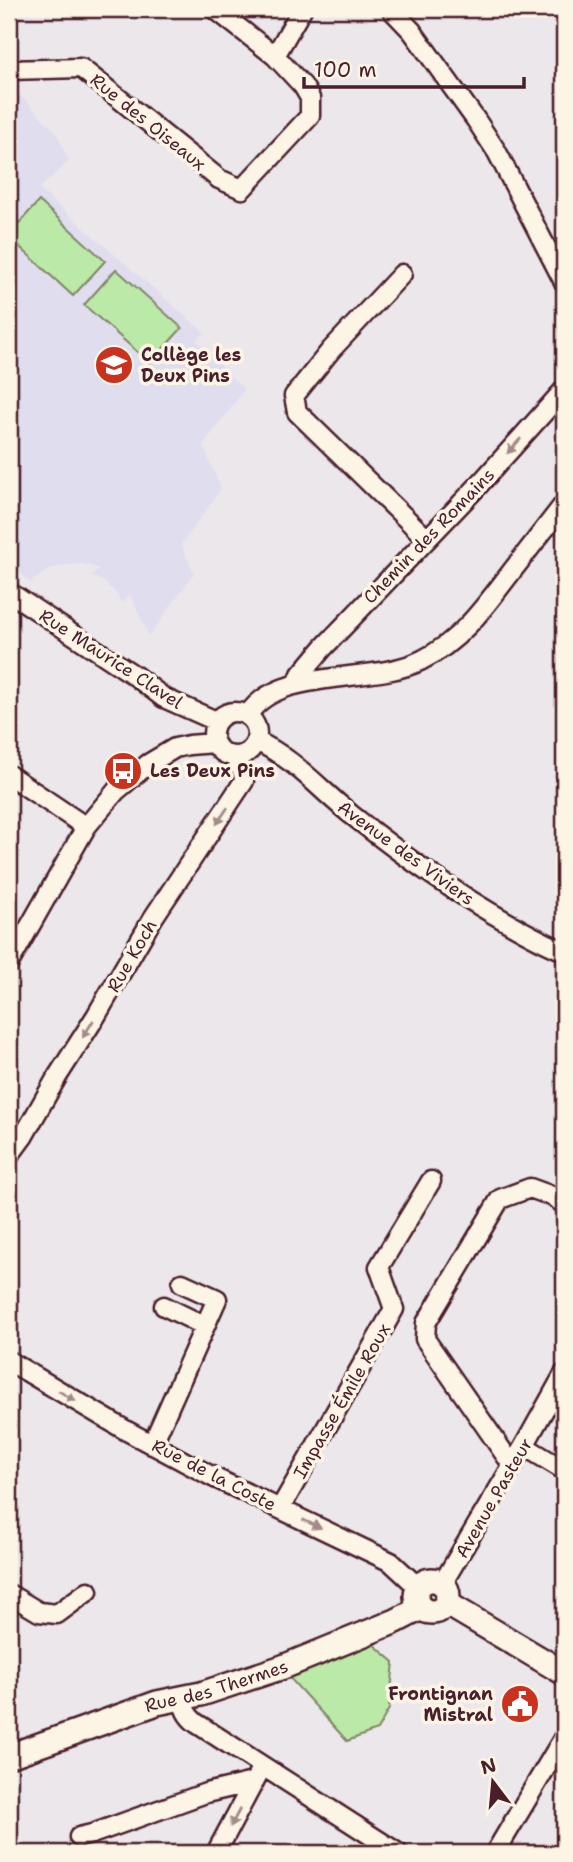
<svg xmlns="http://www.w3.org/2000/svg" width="573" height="1862" viewBox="0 0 573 1862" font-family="'Shantell Sans',sans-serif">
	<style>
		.built { fill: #e0ddef }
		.green { fill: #bbe9a7; stroke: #828469; stroke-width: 2 }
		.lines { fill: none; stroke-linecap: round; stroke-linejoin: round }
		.minor-casing { stroke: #4a1f2b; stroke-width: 23 }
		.secondary-casing { stroke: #4a1f2b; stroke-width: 28 }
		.minor { stroke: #fcf5e5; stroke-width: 18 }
		.secondary { stroke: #fcf5e5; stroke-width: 23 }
		.oneway { fill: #a38a88 }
		.labels { text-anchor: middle; stroke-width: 7; stroke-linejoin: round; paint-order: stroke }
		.street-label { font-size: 18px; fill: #4a1f2b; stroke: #fcf5e5 }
		.poi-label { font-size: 18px; font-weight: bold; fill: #4a1f2b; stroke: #fcf5e5; text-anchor: start }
	</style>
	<rect width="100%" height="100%" fill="#ece7eb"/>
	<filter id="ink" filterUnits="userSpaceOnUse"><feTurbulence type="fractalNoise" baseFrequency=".0143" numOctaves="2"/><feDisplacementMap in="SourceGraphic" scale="14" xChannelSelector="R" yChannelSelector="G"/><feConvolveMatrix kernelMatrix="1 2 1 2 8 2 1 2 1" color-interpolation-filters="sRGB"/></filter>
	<g filter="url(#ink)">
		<path class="built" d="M 15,90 L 55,131 L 69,161 L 39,189 L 205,333 L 196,340 L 244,390 L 203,445 L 221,489 L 181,545 L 194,573 L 149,636 L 130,594 L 122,603 L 115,592 L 104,582 L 92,576 L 99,568 L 81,564 L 65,565 L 48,570 L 30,583 L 9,561 L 9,96 Z"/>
		<path class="green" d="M 39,201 L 105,261 L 73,296 L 9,237 L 9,234 Z
			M 116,269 L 182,328 L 150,363 L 84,305 Z
			M 373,1644 L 394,1662 L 389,1709 L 377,1730 L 347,1741 L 288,1676 Z"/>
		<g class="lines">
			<defs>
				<path id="minor" d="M 215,9 L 275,56
					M 391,9 L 412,31 L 476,120 L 497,152 L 564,282
					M 9,70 L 81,68 L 219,179 L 242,189 L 310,116 L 310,98 L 303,86 L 275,56 L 302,9
					M 402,274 L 331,350 L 294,396 L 297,412 L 427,539
					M 9,592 L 134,675 L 164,698 L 216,721
					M 297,684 L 301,674 L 323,648 L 477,487 L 564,390
					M213 734a22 22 0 1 1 44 0a22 22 0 1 1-44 0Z
					M 248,715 C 278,666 374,685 422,660 C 461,641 486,605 512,571 C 529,549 547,526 564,504
					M 256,741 C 294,758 321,791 353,816 C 402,855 453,892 507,922 C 526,933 544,943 564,951
					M 9,775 L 86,827
					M 9,963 L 86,827 L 116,791 L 148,764 L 175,748 L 189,745 L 215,743
					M 9,1156 L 23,1137 L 57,1077 L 96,1016 L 153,918 L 244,781 L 243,773 L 234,756
					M 164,1306 L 205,1326
					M 9,1361 L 127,1431 L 213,1477 L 391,1562 L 418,1587
					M 152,1445 L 217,1299 L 182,1283
					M 524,1446 L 564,1470
					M 513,1466 L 425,1339 L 426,1323 L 500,1199 L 530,1188 L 552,1196 L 564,1204
					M 280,1509 L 394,1309 L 379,1267 L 431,1181
					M 442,1584 L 524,1446 L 564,1374
					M 9,1594 L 39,1612 L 57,1614 L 88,1591
					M 182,1697 C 184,1709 187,1716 196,1723 L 398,1853
					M 79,1837 L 92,1834 L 206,1793 L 253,1782
					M 216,1853 L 257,1776
					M 495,1853 L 564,1737"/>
				<g id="secondary">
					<circle cx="432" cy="1596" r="16"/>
					<path d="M 446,1603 L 564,1673"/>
					<path id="s1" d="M 9,1756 L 157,1703 L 201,1694 L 283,1667 L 396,1621 L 421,1608"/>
				</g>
			</defs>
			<use href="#minor" class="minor-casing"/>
			<use href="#secondary" class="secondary-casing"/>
			<use href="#minor" class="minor"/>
			<use href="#secondary" class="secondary"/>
		</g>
		<defs><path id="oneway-solid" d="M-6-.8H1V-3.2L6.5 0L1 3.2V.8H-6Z" transform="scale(1.75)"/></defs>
		<g class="oneway">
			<use href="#oneway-solid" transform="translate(514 446) rotate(132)"/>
			<use href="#oneway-solid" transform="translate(222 816) rotate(124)"/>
			<use href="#oneway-solid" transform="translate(88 1029) rotate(122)"/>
			<use href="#oneway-solid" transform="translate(67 1396) rotate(31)"/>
			<use href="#oneway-solid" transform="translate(312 1524) rotate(25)"/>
			<use href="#oneway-solid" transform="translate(235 1818) rotate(118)"/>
		</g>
	</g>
	<defs>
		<symbol id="school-disc" viewBox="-11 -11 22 22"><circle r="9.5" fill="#c8321e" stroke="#fcf5e5"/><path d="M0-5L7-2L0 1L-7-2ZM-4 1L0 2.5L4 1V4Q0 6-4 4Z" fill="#fff"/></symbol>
		<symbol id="bus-disc" viewBox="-11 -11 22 22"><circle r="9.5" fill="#c8321e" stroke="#fcf5e5"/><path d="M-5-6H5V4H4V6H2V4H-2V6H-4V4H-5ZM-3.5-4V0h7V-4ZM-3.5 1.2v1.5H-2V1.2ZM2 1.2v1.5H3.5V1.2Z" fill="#fff"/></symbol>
		<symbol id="civic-disc" viewBox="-11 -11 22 22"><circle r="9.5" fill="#c8321e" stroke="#fcf5e5"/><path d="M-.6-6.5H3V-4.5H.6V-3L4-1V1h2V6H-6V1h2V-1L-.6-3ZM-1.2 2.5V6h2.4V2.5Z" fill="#fff"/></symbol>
	</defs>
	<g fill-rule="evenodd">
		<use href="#school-disc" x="92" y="343" width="44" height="44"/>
		<use href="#bus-disc" x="101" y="749" width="44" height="44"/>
		<use href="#civic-disc" x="498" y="1682" width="44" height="44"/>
	</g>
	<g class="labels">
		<g class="street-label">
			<text transform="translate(148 122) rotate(39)" y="6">Rue des Oiseaux</text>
			<text transform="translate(429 536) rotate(-46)" y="6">Chemin des Romains</text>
			<text transform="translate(111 659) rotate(33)" y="6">Rue Maurice Clavel</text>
			<text transform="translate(406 853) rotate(36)" y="6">Avenue des Viviers</text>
			<text transform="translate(132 956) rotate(-60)" y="6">Rue Koch</text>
			<text transform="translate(342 1401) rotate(-60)" y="6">Impasse Émile Roux</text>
			<text transform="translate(214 1475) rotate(27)" y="6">Rue de la Coste</text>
			<text transform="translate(494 1498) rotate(-60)" y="6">Avenue Pasteur</text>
			<text dy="6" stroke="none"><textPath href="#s1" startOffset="219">Rue des Thermes</textPath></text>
		</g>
		<g class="poi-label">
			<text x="141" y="361">Collège les<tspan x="141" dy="21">Deux Pins</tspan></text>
			<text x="150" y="777">Les Deux Pins</text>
			<text x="493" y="1700" text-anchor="end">Frontignan<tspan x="493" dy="21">Mistral</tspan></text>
		</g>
	</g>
	<rect width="573" height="1862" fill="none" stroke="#fcf5e5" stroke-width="35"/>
	<rect x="18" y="18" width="538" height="1827" fill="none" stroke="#4a1f2b" stroke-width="2.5" filter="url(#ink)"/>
	<g transform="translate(493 1782) rotate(344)" stroke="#fcf5e5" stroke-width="5" paint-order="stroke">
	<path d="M0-5L12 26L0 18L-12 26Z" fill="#4a1f2b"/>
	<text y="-10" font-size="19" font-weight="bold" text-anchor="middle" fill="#4a1f2b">N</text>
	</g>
	<path d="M304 77v10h220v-10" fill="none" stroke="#4a1f2b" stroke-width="3.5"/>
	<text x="314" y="77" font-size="21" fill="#4a1f2b" stroke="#fcf5e5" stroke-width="5" paint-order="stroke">100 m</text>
</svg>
